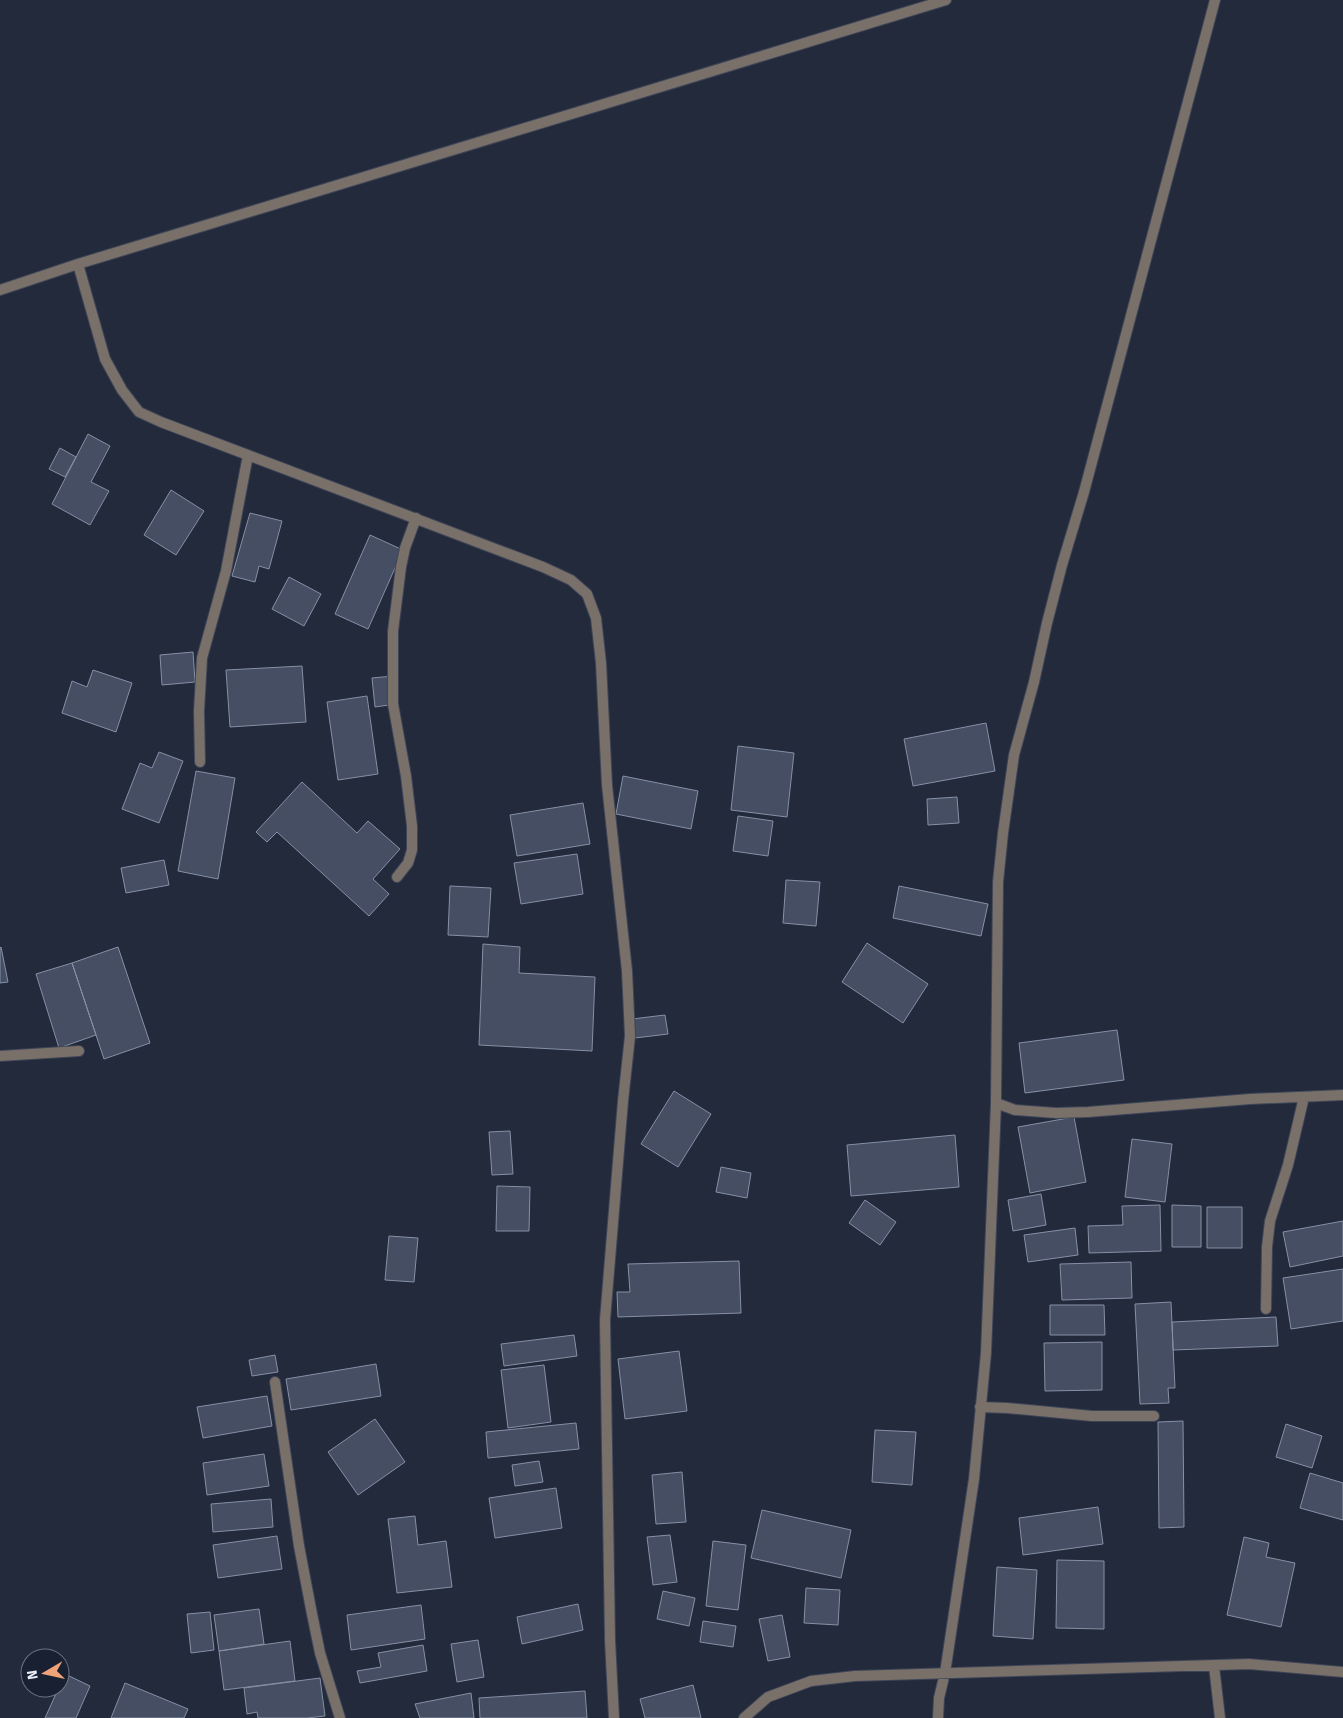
<svg xmlns="http://www.w3.org/2000/svg" width="1343" height="1718" viewBox="0 0 1343 1718" font-family="'Fira Sans',sans-serif">
	<style>
		.building { fill: #454e62; stroke: #8690a6 }
		.lines { fill: none; stroke-linecap: round; stroke-linejoin: round }
		.service-casing { stroke: #3e4557; stroke-width: 12 }
		.minor-casing { stroke: #3e4557; stroke-width: 12 }
		.service { stroke: #7a706a; stroke-width: 10 }
		.minor { stroke: #7a706a; stroke-width: 10 }
	</style>
	<rect width="100%" height="100%" fill="#222a3c"/>
	<path class="building" d="M 88,434 L 110,446 L 91,482 L 109,491 L 90,525 L 52,504 Z
		M 60,448 L 76,457 L 65,477 L 49,469 Z
		M 171,490 L 204,511 L 176,555 L 144,535 Z
		M 250,513 L 282,521 L 269,569 L 259,566 L 255,582 L 232,576 Z
		M 370,535 L 403,550 L 368,629 L 335,614 Z
		M 289,577 L 321,594 L 304,626 L 272,609 Z
		M 193,652 L 195,682 L 162,685 L 160,655 Z
		M 302,666 L 306,722 L 230,727 L 226,670 Z
		M 93,670 L 132,683 L 116,732 L 62,713 L 72,681 L 87,687 Z
		M 393,676 L 396,704 L 375,707 L 372,678 Z
		M 367,696 L 378,774 L 338,780 L 327,702 Z
		M 986,723 L 995,771 L 913,786 L 904,739 Z
		M 738,746 L 794,753 L 787,817 L 731,810 Z
		M 159,752 L 183,761 L 159,823 L 122,809 L 140,763 L 152,768 Z
		M 196,771 L 235,778 L 218,879 L 178,871 Z
		M 623,776 L 698,791 L 691,829 L 616,814 Z
		M 302,782 L 357,833 L 368,821 L 400,849 L 373,879 L 389,894 L 369,916 L 277,832 L 267,842 L 256,832 Z
		M 957,797 L 959,823 L 928,825 L 927,799 Z
		M 583,803 L 590,844 L 517,856 L 510,815 Z
		M 738,816 L 773,821 L 768,856 L 733,851 Z
		M 577,854 L 583,894 L 521,904 L 514,863 Z
		M 164,860 L 169,885 L 126,893 L 121,868 Z
		M 786,880 L 820,882 L 816,926 L 783,923 Z
		M 450,886 L 491,888 L 488,937 L 448,935 Z
		M 899,886 L 988,904 L 981,936 L 893,918 Z
		M 867,943 L 928,984 L 903,1023 L 842,982 Z
		M 483,944 L 520,947 L 519,973 L 595,977 L 592,1051 L 479,1045 Z
		M 1,947 L 8,982 L 0,983 L 0,948 Z
		M 118,947 L 150,1043 L 104,1059 L 72,963 Z
		M 72,963 L 96,1035 L 59,1048 L 36,974 Z
		M 665,1015 L 668,1034 L 635,1038 L 632,1019 Z
		M 1117,1030 L 1124,1080 L 1025,1093 L 1019,1043 Z
		M 674,1091 L 711,1114 L 678,1167 L 641,1144 Z
		M 1074,1117 L 1086,1182 L 1030,1193 L 1018,1127 Z
		M 510,1131 L 513,1174 L 492,1175 L 489,1132 Z
		M 955,1135 L 959,1187 L 851,1196 L 847,1145 Z
		M 1132,1139 L 1172,1144 L 1165,1202 L 1125,1197 Z
		M 721,1167 L 751,1173 L 747,1198 L 716,1192 Z
		M 497,1186 L 530,1187 L 529,1231 L 496,1231 Z
		M 1041,1194 L 1046,1225 L 1013,1231 L 1008,1200 Z
		M 865,1200 L 896,1222 L 880,1245 L 849,1223 Z
		M 1160,1205 L 1161,1251 L 1089,1253 L 1088,1226 L 1123,1225 L 1122,1206 Z
		M 1172,1205 L 1201,1206 L 1201,1247 L 1172,1247 Z
		M 1207,1207 L 1242,1207 L 1242,1248 L 1207,1248 Z
		M 1343,1221 L 1343,1256 L 1290,1267 L 1283,1232 Z
		M 1075,1228 L 1078,1255 L 1028,1262 L 1024,1235 Z
		M 389,1236 L 418,1238 L 414,1282 L 385,1280 Z
		M 739,1261 L 741,1313 L 618,1317 L 617,1292 L 630,1292 L 628,1264 Z
		M 1131,1262 L 1132,1298 L 1062,1300 L 1060,1264 Z
		M 1343,1269 L 1343,1321 L 1291,1329 L 1283,1278 Z
		M 1171,1302 L 1175,1388 L 1168,1388 L 1169,1403 L 1140,1404 L 1135,1304 Z
		M 1050,1305 L 1104,1305 L 1105,1335 L 1050,1335 Z
		M 1276,1317 L 1278,1346 L 1173,1350 L 1172,1322 Z
		M 574,1335 L 577,1356 L 504,1366 L 501,1344 Z
		M 1102,1342 L 1102,1390 L 1045,1391 L 1044,1343 Z
		M 679,1351 L 687,1411 L 625,1419 L 618,1359 Z
		M 275,1355 L 278,1372 L 252,1376 L 249,1360 Z
		M 376,1364 L 381,1396 L 291,1410 L 286,1379 Z
		M 544,1365 L 551,1422 L 508,1428 L 501,1370 Z
		M 267,1396 L 272,1426 L 203,1438 L 197,1407 Z
		M 375,1419 L 405,1462 L 358,1495 L 328,1452 Z
		M 1183,1421 L 1184,1527 L 1159,1528 L 1158,1422 Z
		M 576,1423 L 579,1449 L 488,1458 L 486,1432 Z
		M 1286,1424 L 1322,1436 L 1312,1468 L 1276,1457 Z
		M 875,1430 L 916,1432 L 912,1485 L 872,1482 Z
		M 264,1454 L 269,1486 L 207,1495 L 203,1463 Z
		M 539,1461 L 543,1482 L 515,1486 L 512,1465 Z
		M 682,1472 L 686,1522 L 656,1524 L 652,1475 Z
		M 1310,1473 L 1343,1483 L 1343,1520 L 1300,1508 Z
		M 556,1488 L 562,1528 L 495,1538 L 489,1498 Z
		M 271,1499 L 273,1527 L 213,1532 L 211,1504 Z
		M 1098,1507 L 1103,1544 L 1023,1555 L 1019,1518 Z
		M 762,1510 L 851,1530 L 841,1578 L 751,1558 Z
		M 415,1516 L 418,1545 L 446,1541 L 452,1587 L 397,1593 L 388,1519 Z
		M 670,1535 L 677,1582 L 653,1585 L 647,1537 Z
		M 277,1536 L 282,1569 L 218,1578 L 213,1545 Z
		M 1244,1537 L 1269,1543 L 1266,1557 L 1295,1563 L 1281,1627 L 1227,1615 Z
		M 713,1541 L 746,1545 L 738,1610 L 706,1606 Z
		M 1057,1560 L 1104,1561 L 1104,1629 L 1056,1628 Z
		M 997,1567 L 1037,1570 L 1033,1639 L 993,1636 Z
		M 806,1588 L 840,1590 L 838,1625 L 804,1623 Z
		M 663,1591 L 695,1598 L 689,1626 L 657,1619 Z
		M 578,1604 L 583,1630 L 522,1644 L 517,1617 Z
		M 421,1605 L 425,1639 L 351,1650 L 347,1615 Z
		M 259,1609 L 264,1644 L 219,1651 L 214,1615 Z
		M 210,1612 L 214,1650 L 191,1653 L 187,1614 Z
		M 782,1615 L 790,1657 L 768,1661 L 759,1619 Z
		M 703,1621 L 736,1626 L 733,1647 L 700,1642 Z
		M 478,1640 L 484,1677 L 457,1682 L 451,1644 Z
		M 290,1641 L 295,1681 L 224,1690 L 219,1651 Z
		M 423,1645 L 427,1671 L 360,1683 L 357,1671 L 381,1667 L 378,1653 Z
		M 65,1674 L 90,1686 L 76,1718 L 45,1718 Z
		M 320,1678 L 325,1716 L 307,1718 L 258,1718 L 257,1712 L 247,1714 L 244,1688 Z
		M 125,1683 L 188,1709 L 184,1718 L 111,1718 Z
		M 693,1685 L 701,1718 L 645,1718 L 640,1699 Z
		M 585,1691 L 587,1718 L 480,1718 L 479,1698 Z
		M 471,1693 L 474,1718 L 420,1718 L 415,1704 Z"/>
	<g class="lines">
		<defs>
			<path id="service" d="M 0,1056 L 79,1051"/>
			<path id="minor" d="M 78,264 L 105,359 L 122,390 L 139,412 L 161,422 L 543,567 L 571,580 L 587,594 L 596,618 L 601,663 L 607,785 L 627,971 L 630,1036 L 623,1101 L 605,1320 L 610,1640 L 614,1718
				M 0,290 L 78,264 L 946,0
				M 200,762 L 199,711 L 202,658 L 226,571 L 248,455
				M 397,877 L 408,863 L 412,850 L 412,826 L 406,776 L 393,704 L 393,631 L 401,567 L 405,548 L 416,518
				M 996,1103 L 1015,1110 L 1056,1113 L 1088,1112 L 1250,1099 L 1343,1095
				M 1266,1309 L 1267,1247 L 1270,1221 L 1288,1165 L 1304,1097
				M 275,1382 L 299,1546 L 312,1614 L 320,1653 L 340,1718
				M 980,1407 L 1007,1408 L 1092,1416 L 1154,1416
				M 1214,1666 L 1220,1718
				M 744,1718 L 768,1697 L 811,1681 L 855,1676 L 1249,1664 L 1343,1672
				M 938,1718 L 939,1698 L 945,1673 L 974,1479 L 986,1353 L 996,1103 L 998,882 L 1003,833 L 1014,755 L 1034,682 L 1047,623 L 1062,565 L 1084,492 L 1215,0"/>
		</defs>
		<use href="#service" class="service-casing"/>
		<use href="#minor" class="minor-casing"/>
		<use href="#service" class="service"/>
		<use href="#minor" class="minor"/>
	</g>
	<g transform="translate(45 1673) rotate(261)"><circle r="24" fill="#192031" stroke="#6c7282"/>
	<path d="M0-4L9 19L0 12L-9 19Z" fill="#efa378"/>
	<text y="-8" font-size="14" font-weight="bold" text-anchor="middle" fill="#e9eefb">N</text>
	</g>
</svg>
